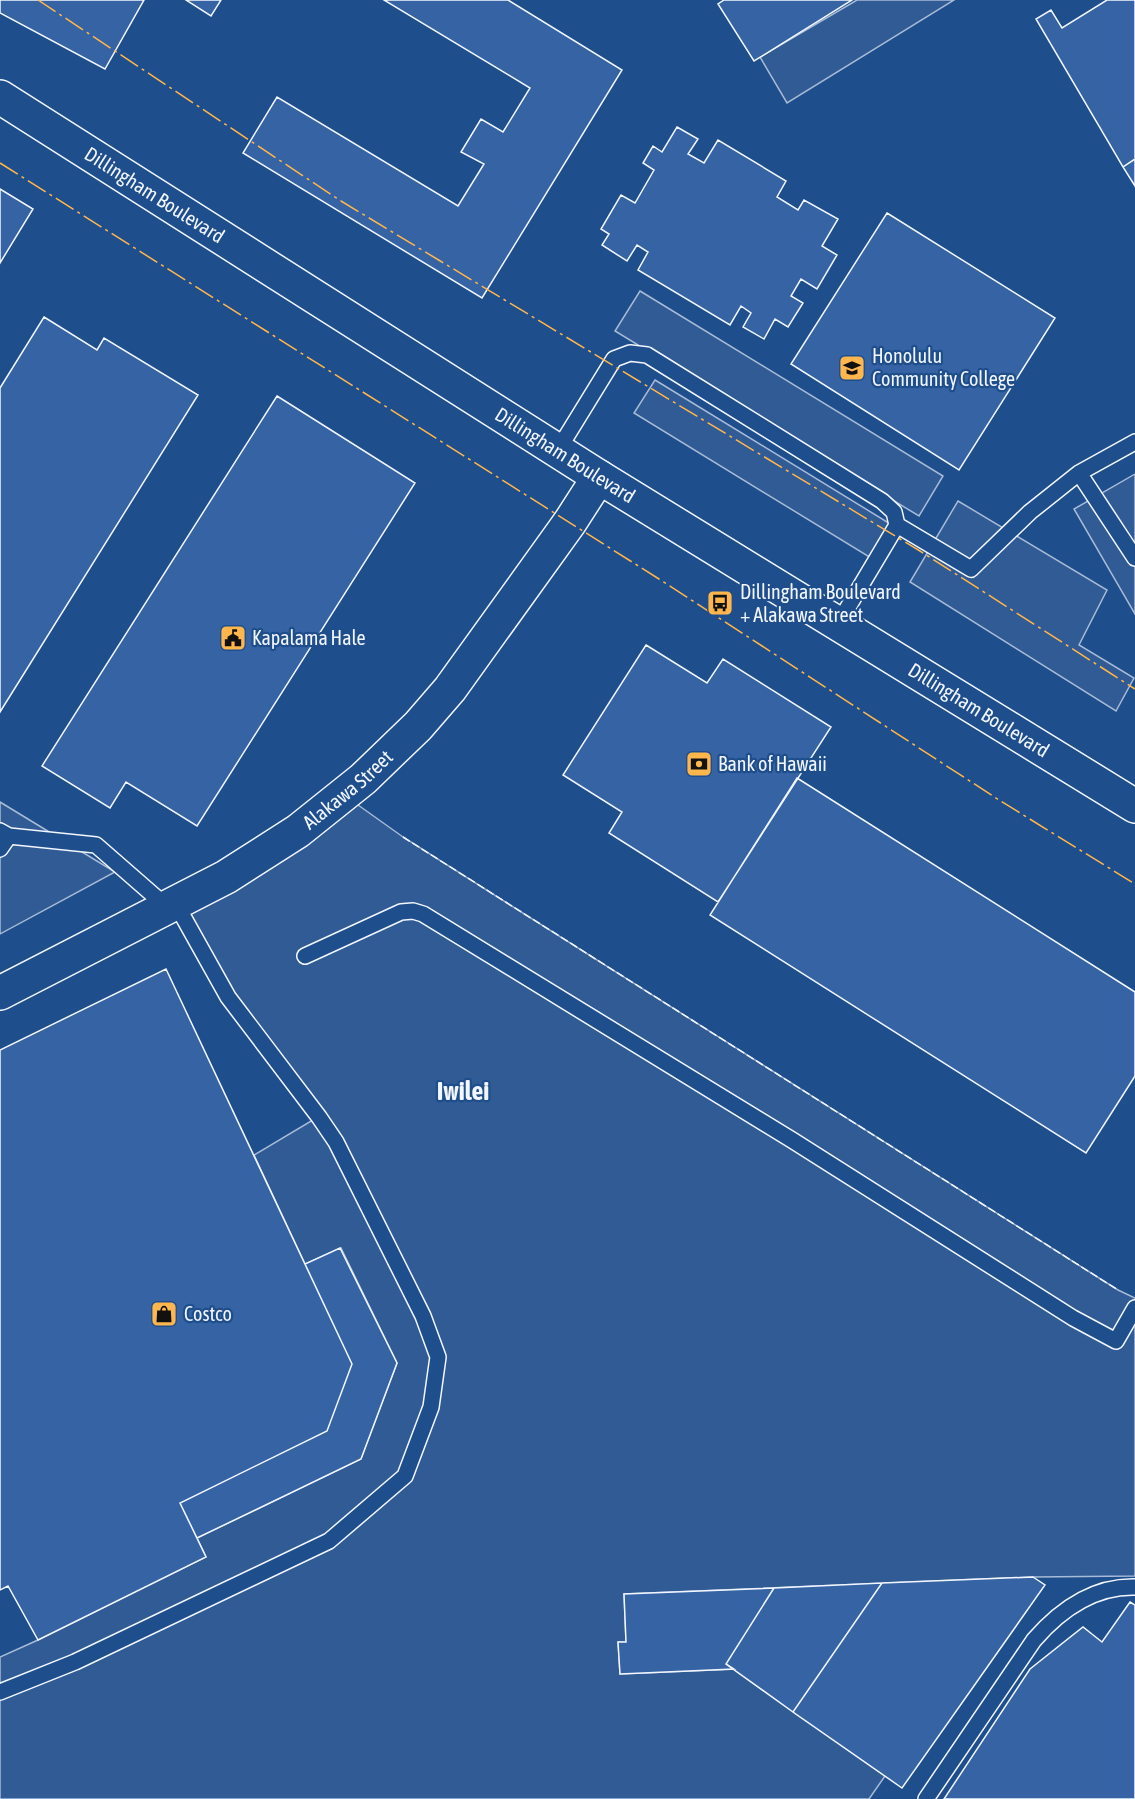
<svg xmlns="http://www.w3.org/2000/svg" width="1135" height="1799" viewBox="0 0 1135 1799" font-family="'Asap Condensed',sans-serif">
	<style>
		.parking { fill: #305b95; stroke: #a8bbd7; stroke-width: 1.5 }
		.building { fill: #3563a3; stroke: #f2f6ff; stroke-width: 1.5 }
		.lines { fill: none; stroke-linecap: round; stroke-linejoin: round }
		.lane-casing { stroke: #f2f6ff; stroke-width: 18 }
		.secondary-casing { stroke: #f2f6ff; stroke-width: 36 }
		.primary-casing { stroke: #f2f6ff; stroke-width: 36 }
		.lane { stroke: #1f4e8c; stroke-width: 15 }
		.secondary { stroke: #1f4e8c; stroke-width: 33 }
		.primary { stroke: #1f4e8c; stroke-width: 33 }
		.fence { stroke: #f2f6ff; stroke-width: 1.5; stroke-dasharray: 8 3; stroke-linecap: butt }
		.power { stroke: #ffb74d; stroke-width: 1.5; stroke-dasharray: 21 4.5 3 4.5; stroke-linecap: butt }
		.labels { text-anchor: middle; stroke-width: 4.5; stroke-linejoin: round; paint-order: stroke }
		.street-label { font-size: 20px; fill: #f2f6ff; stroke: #1f4e8c }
		.poi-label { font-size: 20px; fill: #f2f6ff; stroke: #1f4e8c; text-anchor: start }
		.district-label { font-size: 26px; font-weight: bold; fill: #f2f6ff; stroke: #1f4e8c }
	</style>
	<rect width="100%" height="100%" fill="#1f4e8c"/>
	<path class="parking" d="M 857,0 L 954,0 L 787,103 L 760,57 Z
		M 640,291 L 943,476 L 919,516 L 615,331 Z
		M 655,380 L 892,525 L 871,558 L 634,413 Z
		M 1135,474 L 1135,614 L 1074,509 Z
		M 958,501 L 1107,590 L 1079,645 L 1134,678 L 1116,711 L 910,582 Z
		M 344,795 L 403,837 L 1118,1290 L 1135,1298 L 1135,1576 L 1033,1577 L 624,1594 L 626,1642 L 618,1642 L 620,1674 L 734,1669 L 885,1776 L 869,1799 L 0,1799 L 0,1657 L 38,1640 L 206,1557 L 197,1538 L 361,1459 L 397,1363 L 341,1248 L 305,1264 L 254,1155 L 318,1117 L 228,997 L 176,904 Z
		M 0,802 L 115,872 L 0,934 Z"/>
	<path class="building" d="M 0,0 L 144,0 L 105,69 L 0,13 Z
		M 186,0 L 221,0 L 211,16 Z
		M 384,0 L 508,0 L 622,70 L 482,298 L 243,153 L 277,97 L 458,206 L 484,164 L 461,152 L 481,119 L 503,132 L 530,88 Z
		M 724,0 L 852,0 L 754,61 L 718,4 Z
		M 1107,0 L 1135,0 L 1135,159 L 1123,167 L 1036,19 L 1051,10 L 1062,28 Z
		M 677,127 L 698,139 L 688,154 L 704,163 L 718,140 L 786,181 L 777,197 L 798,210 L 804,200 L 838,219 L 822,246 L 837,255 L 817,289 L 801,279 L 791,296 L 803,303 L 788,327 L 775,319 L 764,339 L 743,327 L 751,313 L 741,306 L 730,325 L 638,270 L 648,252 L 637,245 L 627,261 L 602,245 L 609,234 L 601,229 L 621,195 L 635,203 L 654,170 L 643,163 L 653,146 L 662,152 Z
		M 1135,159 L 1135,186 L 1123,167 Z
		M 0,189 L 33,209 L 0,263 Z
		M 887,213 L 1055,318 L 959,470 L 791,364 Z
		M 44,317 L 97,350 L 104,338 L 198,395 L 0,712 L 0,388 Z
		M 277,396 L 415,483 L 197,826 L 126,782 L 110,808 L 42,766 Z
		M 646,645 L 707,683 L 723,659 L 831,727 L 718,902 L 609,833 L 622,812 L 563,775 Z
		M 797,778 L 1135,992 L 1135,1076 L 1086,1153 L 710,915 Z
		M 166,969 L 352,1364 L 327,1431 L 180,1503 L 206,1557 L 38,1640 L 8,1586 L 0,1590 L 0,1050 Z
		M 340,1248 L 397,1363 L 361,1459 L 197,1538 L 180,1503 L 327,1431 L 352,1364 L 305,1264 Z
		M 1033,1577 L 1045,1585 L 902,1788 L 793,1712 L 882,1583 Z
		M 882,1583 L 793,1712 L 726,1664 L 774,1588 Z
		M 774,1588 L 726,1664 L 734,1669 L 620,1674 L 618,1642 L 626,1642 L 624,1594 Z
		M 1130,1602 L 1135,1605 L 1135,1799 L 944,1799 L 1030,1669 L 1083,1627 L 1102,1642 Z"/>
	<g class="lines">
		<defs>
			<path id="lane" d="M 558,450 L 614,359 L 630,353 L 647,355 L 882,501 L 894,512 L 897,525 L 838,624
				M 1079,473 L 1135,558
				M 897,525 L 971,569 L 1030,512 L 1079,473 L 1135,442
				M 0,831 L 9,836 L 96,845 L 167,907
				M 0,849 L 9,836
				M 305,956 L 401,912 L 413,911 L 423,914 L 792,1140 L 1073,1318 L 1116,1341 L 1135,1308
				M 0,1692 L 75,1662 L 329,1541 L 405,1476 L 431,1407 L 438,1357 L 423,1316 L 336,1142 L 319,1117 L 228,997 L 176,904
				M 926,1799 L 1034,1640 C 1060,1610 1093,1586 1135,1587"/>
			<g id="secondary">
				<path id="s1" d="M 0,993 L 226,877 L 298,831 L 363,779 L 418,726 L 450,689 L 570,522 L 599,477"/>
			</g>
			<g id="primary">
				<path id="s2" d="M 0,97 L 599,477 L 1135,806"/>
			</g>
		</defs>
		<use href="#lane" class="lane-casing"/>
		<use href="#secondary" class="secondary-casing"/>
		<use href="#primary" class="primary-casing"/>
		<use href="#lane" class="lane"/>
		<use href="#secondary" class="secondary"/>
		<use href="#primary" class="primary"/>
		<path class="fence" d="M 403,837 L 1118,1290"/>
		<path class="power" d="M 38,0 L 341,201 L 920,551 L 1135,689
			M 0,163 L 659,579 L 999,800 L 1135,884"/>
	</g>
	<defs>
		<symbol id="university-square" viewBox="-11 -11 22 22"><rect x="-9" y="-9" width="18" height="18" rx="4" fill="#ffb74d" stroke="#1f4e8c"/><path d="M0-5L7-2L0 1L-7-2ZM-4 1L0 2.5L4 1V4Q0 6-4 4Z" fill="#111"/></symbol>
		<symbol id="bus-square" viewBox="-11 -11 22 22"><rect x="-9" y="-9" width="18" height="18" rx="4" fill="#ffb74d" stroke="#1f4e8c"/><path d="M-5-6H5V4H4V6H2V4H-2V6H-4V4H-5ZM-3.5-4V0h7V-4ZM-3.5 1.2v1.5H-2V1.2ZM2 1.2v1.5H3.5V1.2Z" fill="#111"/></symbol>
		<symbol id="civic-square" viewBox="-11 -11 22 22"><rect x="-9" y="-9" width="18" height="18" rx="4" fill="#ffb74d" stroke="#1f4e8c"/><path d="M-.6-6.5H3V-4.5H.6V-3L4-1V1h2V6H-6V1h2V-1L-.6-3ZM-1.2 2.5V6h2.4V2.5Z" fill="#111"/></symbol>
		<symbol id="bank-square" viewBox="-11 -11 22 22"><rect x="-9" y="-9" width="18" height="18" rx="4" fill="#ffb74d" stroke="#1f4e8c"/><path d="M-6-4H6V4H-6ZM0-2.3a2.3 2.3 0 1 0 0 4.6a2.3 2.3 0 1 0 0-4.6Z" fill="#111"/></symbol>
		<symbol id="shop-square" viewBox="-11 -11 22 22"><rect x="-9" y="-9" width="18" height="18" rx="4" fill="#ffb74d" stroke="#1f4e8c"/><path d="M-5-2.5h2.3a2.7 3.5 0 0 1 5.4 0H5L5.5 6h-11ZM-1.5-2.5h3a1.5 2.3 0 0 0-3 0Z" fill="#111"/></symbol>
	</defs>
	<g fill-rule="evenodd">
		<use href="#university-square" x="837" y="353" width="30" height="30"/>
		<use href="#bus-square" x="705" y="588" width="30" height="30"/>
		<use href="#civic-square" x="218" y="623" width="30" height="30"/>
		<use href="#bank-square" x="684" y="749" width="30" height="30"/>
		<use href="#shop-square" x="149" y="1299" width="30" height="30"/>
	</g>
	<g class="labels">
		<g class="street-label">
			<text dy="7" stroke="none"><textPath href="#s2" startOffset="183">Dillingham Boulevard</textPath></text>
			<text dy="7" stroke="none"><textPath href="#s2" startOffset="669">Dillingham Boulevard</textPath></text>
			<text dy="7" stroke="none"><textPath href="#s2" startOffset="1155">Dillingham Boulevard</textPath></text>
			<text dy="7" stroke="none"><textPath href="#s1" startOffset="404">Alakawa Street</textPath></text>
		</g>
		<g class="poi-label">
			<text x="872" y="363">Honolulu<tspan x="872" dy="23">Community College</tspan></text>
			<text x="740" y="599">Dillingham Boulevard<tspan x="740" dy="23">+ Alakawa Street</tspan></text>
			<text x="252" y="645">Kapalama Hale</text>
			<text x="718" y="771">Bank of Hawaii</text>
			<text x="184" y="1321">Costco</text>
		</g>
		<g class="district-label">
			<text x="463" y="1100">Iwilei</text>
		</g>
	</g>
</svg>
